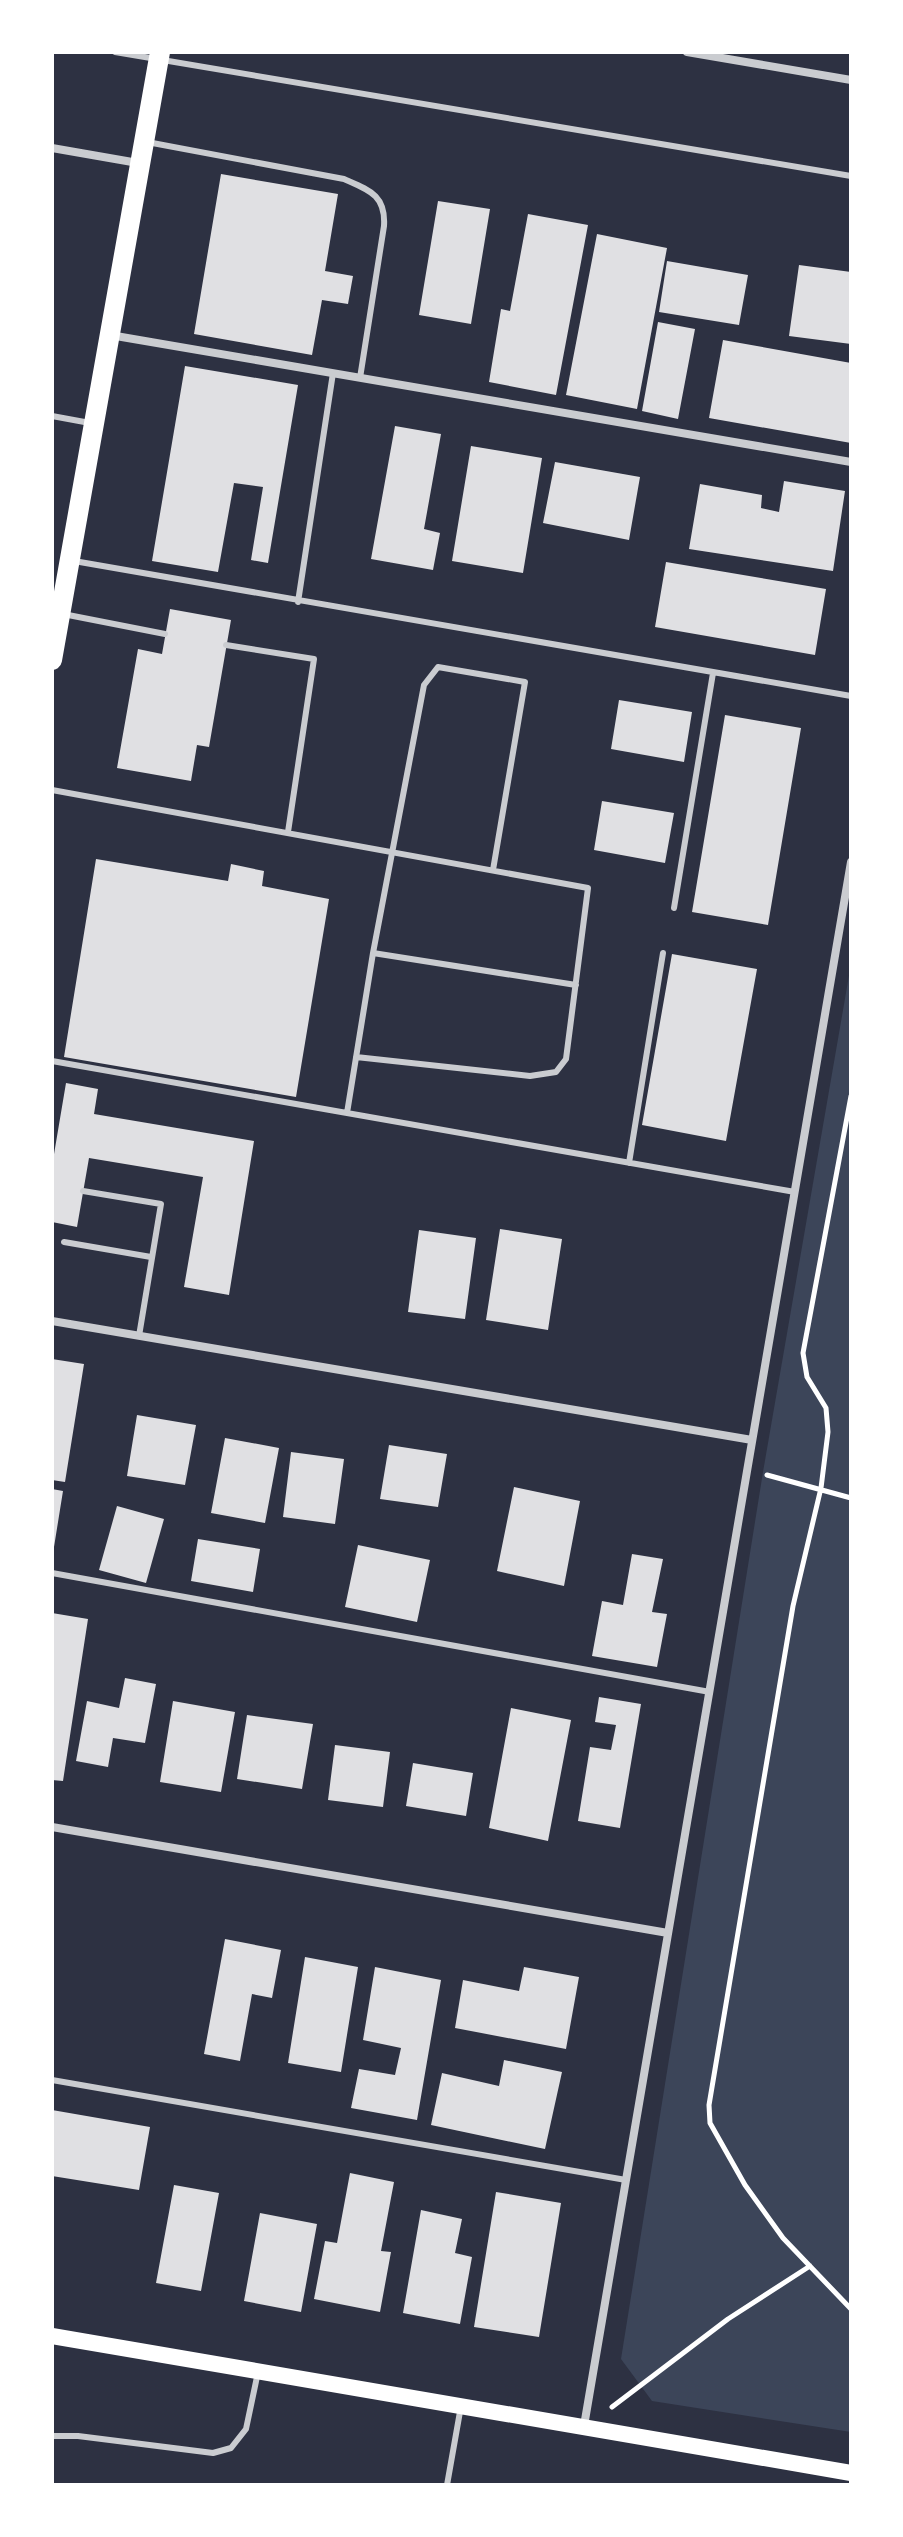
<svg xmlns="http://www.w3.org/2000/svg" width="903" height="2537" viewBox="0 0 903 2537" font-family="'PT Sans',sans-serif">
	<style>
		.green { fill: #3c4559 }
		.building { fill: #e0e0e3 }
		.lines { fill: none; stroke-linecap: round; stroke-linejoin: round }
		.path { stroke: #fff; stroke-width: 5 }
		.service { stroke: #caccd0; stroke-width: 6 }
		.minor { stroke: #caccd0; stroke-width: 8 }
		.secondary { stroke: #fff; stroke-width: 16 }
		.primary { stroke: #fff; stroke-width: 20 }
	</style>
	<rect width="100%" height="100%" fill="#2d3142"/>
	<path class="green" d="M 851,964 L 851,2432 L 652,2401 L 621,2359 L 763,1472 Z"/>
	<path class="building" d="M 221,174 L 338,194 L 325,271 L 353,276 L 348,304 L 322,300 L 312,355 L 194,334 Z
		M 438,201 L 490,209 L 471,324 L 419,315 Z
		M 528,214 L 588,225 L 556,395 L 489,382 L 501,309 L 510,311 Z
		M 597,234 L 667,248 L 637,409 L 566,395 Z
		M 667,261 L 748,275 L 739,325 L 659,312 Z
		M 799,265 L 851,272 L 851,344 L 789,336 Z
		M 658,322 L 695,329 L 678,419 L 642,411 Z
		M 723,340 L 851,363 L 851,443 L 709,418 Z
		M 185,366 L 298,385 L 268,563 L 251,560 L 263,487 L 234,483 L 218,572 L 152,561 Z
		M 395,426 L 441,434 L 424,529 L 440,533 L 433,570 L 371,559 Z
		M 471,446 L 542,458 L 523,573 L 452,561 Z
		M 555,462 L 640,477 L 629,540 L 543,523 Z
		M 784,481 L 845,491 L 833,571 L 689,549 L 700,484 L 762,495 L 761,508 L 779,512 Z
		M 666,562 L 826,589 L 815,655 L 655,627 Z
		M 170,609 L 231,620 L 209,747 L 197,745 L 191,781 L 117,768 L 138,649 L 162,654 Z
		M 619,700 L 692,712 L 684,762 L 611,749 Z
		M 725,715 L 801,728 L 768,925 L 692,912 Z
		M 602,801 L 674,813 L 665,863 L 594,850 Z
		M 96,859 L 228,881 L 231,864 L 264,871 L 262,886 L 329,899 L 296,1097 L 64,1057 Z
		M 672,954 L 757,969 L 726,1141 L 642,1125 Z
		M 66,1083 L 98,1089 L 94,1114 L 254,1141 L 229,1295 L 184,1287 L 203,1177 L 89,1158 L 77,1227 L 52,1222 L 52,1166 Z
		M 500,1229 L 562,1239 L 548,1330 L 486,1320 Z
		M 419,1230 L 476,1238 L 465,1319 L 408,1312 Z
		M 52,1359 L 84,1364 L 65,1482 L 52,1480 Z
		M 137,1415 L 196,1425 L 185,1485 L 127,1476 Z
		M 225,1438 L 279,1448 L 265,1523 L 211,1513 Z
		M 389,1445 L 447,1454 L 438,1507 L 380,1499 Z
		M 291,1452 L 344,1459 L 335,1524 L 283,1517 Z
		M 514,1487 L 580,1501 L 564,1586 L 497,1571 Z
		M 52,1489 L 63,1491 L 54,1547 L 52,1547 Z
		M 117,1506 L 164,1519 L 146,1583 L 99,1570 Z
		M 198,1539 L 260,1549 L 253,1592 L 191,1581 Z
		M 358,1545 L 430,1560 L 417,1622 L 345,1607 Z
		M 632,1554 L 663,1559 L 652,1612 L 667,1614 L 657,1667 L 592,1656 L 602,1601 L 623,1605 Z
		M 52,1613 L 88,1619 L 63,1781 L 52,1780 Z
		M 125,1678 L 156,1684 L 145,1743 L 113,1738 L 108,1767 L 76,1761 L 87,1701 L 119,1708 Z
		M 599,1697 L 641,1704 L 620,1828 L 578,1821 L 590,1747 L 611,1750 L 616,1725 L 595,1722 Z
		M 173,1701 L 235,1712 L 221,1792 L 160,1782 Z
		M 511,1708 L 571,1720 L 548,1841 L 489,1828 Z
		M 247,1715 L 313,1724 L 302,1789 L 237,1779 Z
		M 335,1745 L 390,1752 L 383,1807 L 328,1800 Z
		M 413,1763 L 473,1773 L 466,1816 L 406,1806 Z
		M 225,1939 L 281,1950 L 272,1998 L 252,1994 L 240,2061 L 204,2054 Z
		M 305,1957 L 358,1967 L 341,2072 L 288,2063 Z
		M 375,1967 L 441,1980 L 417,2120 L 351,2108 L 359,2069 L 395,2075 L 401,2048 L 363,2040 Z
		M 524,1967 L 579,1977 L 566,2049 L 455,2028 L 463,1980 L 519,1991 Z
		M 504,2060 L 562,2072 L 545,2149 L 431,2125 L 442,2073 L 499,2086 Z
		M 52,2110 L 150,2127 L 139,2190 L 52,2176 Z
		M 350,2173 L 394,2182 L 381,2251 L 391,2252 L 380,2312 L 314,2299 L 325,2241 L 337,2243 Z
		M 174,2185 L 219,2193 L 201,2291 L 156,2283 Z
		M 496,2192 L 561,2203 L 539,2337 L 474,2327 Z
		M 421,2210 L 462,2219 L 455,2253 L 472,2257 L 460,2324 L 403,2313 Z
		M 260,2213 L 317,2224 L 301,2312 L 244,2301 Z"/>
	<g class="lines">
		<path class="path" d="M 851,1096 L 803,1353 L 807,1377 L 826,1408 L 828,1432 L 821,1488 L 793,1606 L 709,2105 L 710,2123 L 745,2185 L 783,2238 L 851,2309
			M 767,1475 L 851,1498
			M 612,2407 L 728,2319 L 810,2266"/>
		<path class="service" d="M 115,52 L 851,176
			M 147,142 L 344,179 C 369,190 386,195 384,226 L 360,378
			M 52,416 L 90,423
			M 74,561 L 851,696
			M 298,602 L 333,373
			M 63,614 L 165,634
			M 226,645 L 314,659 L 288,832
			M 52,790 L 588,888 L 566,1059 L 556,1072 L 530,1076 L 356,1057
			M 674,908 L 713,673
			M 373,953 L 576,985
			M 52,1061 L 795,1192
			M 347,1113 L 373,953 L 424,685 L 438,667 L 525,682 L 493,870
			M 629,1163 L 663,953
			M 83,1191 L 161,1204 L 139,1336
			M 64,1242 L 151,1257
			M 52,1573 L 710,1692
			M 52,2080 L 626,2180
			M 52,2436 L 78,2436 L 213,2453 L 231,2448 L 246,2429 L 258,2372
			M 447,2485 L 461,2406"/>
		<path class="minor" d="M 687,52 L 851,80
			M 52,148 L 138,163
			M 110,335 L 851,462
			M 52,1321 L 752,1440
			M 52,1827 L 668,1933
			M 584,2426 L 851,862"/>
		<path class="secondary" d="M 52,2336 L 851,2473"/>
		<path class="primary" d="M 52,660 L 160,52"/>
	</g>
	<rect width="903" height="2537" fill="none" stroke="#ffffff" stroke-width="108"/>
</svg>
